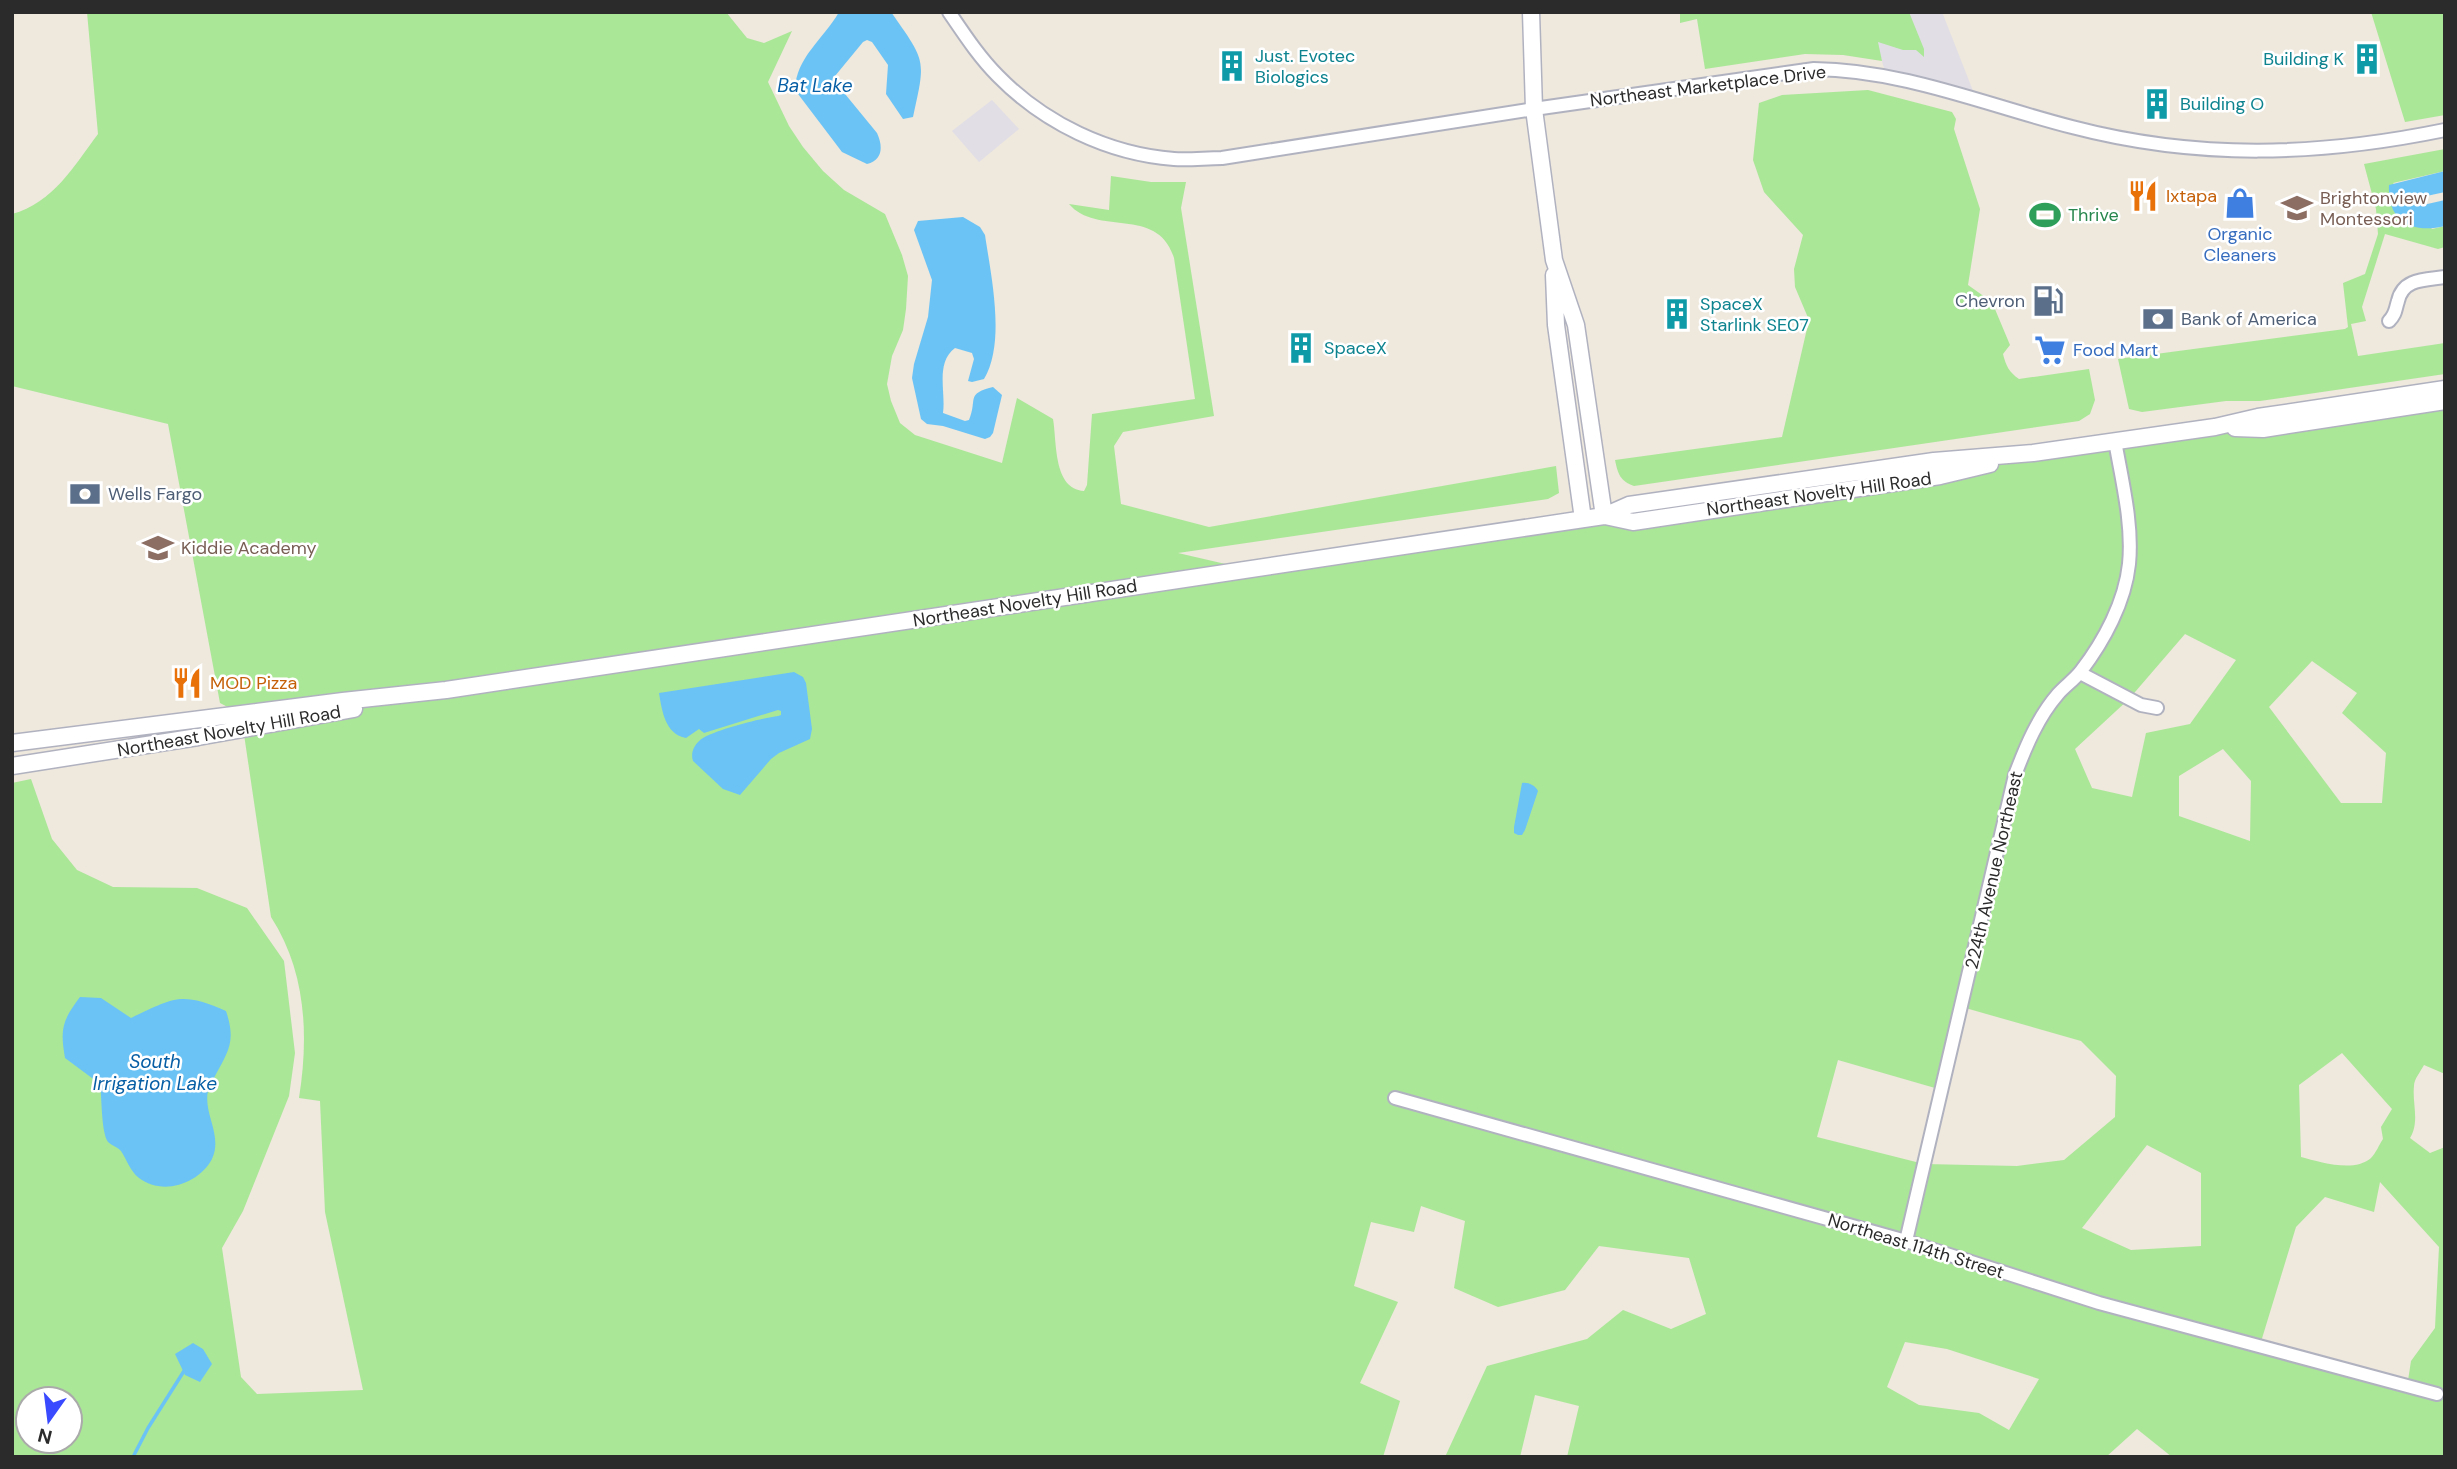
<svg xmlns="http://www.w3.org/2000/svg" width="2457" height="1469" viewBox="0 0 2457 1469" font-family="'DM Sans',sans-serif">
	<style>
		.industrial { fill: #e1dee6 }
		.green { fill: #aae797; fill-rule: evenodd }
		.water { fill: #6bc3f5 }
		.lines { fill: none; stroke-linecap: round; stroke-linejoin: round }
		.stream { stroke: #6bc3f5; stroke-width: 3.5 }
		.street-casing { stroke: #b1b2c0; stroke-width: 16 }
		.secondary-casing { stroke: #b1b2c0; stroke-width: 19 }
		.street { stroke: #fff; stroke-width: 12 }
		.secondary { stroke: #fff; stroke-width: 16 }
		.labels { text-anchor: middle; stroke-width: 5; stroke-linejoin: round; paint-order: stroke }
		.culture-label { font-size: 18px; fill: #0d838f; stroke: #fff; text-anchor: start }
		.street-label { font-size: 18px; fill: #2b2b2b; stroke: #fff }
		.food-label { font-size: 18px; fill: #c56008; stroke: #fff; text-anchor: start }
		.education-label { font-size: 18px; fill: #785e54; stroke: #fff; text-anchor: start }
		.leisure-label { font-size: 18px; fill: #27864d; stroke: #fff; text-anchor: start }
		.shop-label { font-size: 18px; fill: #366cbe; stroke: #fff }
		.service-label { font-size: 18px; fill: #4e5e75; stroke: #fff; text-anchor: start }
		.water-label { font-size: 19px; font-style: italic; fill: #065ea5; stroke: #fff }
	</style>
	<rect width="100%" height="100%" fill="#eee8dd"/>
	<path class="industrial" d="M 1868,12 L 1942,12 L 1977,101 L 1886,75 Z
		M 992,100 L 1019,129 L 979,162 L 952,131 Z"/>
	<path class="green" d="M 87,12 L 726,12 L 747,38 L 764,43 L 792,31 L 768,82 L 789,126 L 803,147 L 823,171 L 844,190 L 885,214 L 902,255 L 908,276 L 906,309 L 903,330 L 892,356 L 887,384 L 891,401 L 900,423 L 915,435 L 1002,463 L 1017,398 L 1053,419 C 1057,442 1053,489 1084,491 L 1087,485 L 1092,414 L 1195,399 L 1174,258 C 1158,205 1097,237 1069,204 L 1109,210 L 1111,176 L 1151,182 L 1186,182 L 1181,208 L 1214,416 L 1123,432 L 1114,446 L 1121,504 L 1209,527 L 1556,466 L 1559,493 L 1548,499 L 1178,553 L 1247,569 L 1604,516 L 1633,522 L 2033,453 L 2445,401 L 2445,1074 L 2424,1065 C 2421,1071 2414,1079 2414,1086 C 2412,1103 2420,1122 2410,1138 L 2430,1153 L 2445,1147 L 2445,1457 L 2172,1457 L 2137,1429 L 2106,1457 L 1567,1457 L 1579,1406 L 1535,1395 L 1520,1457 L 1445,1457 L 1487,1366 L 1587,1339 L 1623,1310 L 1671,1329 L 1706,1314 L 1689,1258 L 1599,1246 L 1565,1290 L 1498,1307 L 1454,1288 L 1465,1221 L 1421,1206 L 1414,1232 L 1371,1222 L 1354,1286 L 1398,1302 L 1360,1383 L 1400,1401 L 1383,1457 L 12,1457 L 12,783 L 31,779 L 52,839 L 77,870 L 113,887 L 197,888 L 247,908 L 284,961 L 295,1053 L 289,1096 L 243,1211 L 222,1248 L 241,1377 L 257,1394 L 363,1390 L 325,1212 L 320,1101 L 299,1098 C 309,1035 306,971 271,917 L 241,714 L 220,703 L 168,424 L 12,386 L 12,214 C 53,203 74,166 98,134 ZM 2185,634 L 2236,660 L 2190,724 L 2146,733 L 2132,797 L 2092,788 L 2075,749 L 2129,699 ZM 2312,661 L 2357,693 L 2342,713 L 2386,753 L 2382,803 L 2341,803 L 2269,707 ZM 2223,749 L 2251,781 L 2250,841 L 2179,816 L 2179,776 ZM 1962,1007 L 2081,1041 L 2116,1076 L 2115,1117 L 2064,1160 L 2017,1166 L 1924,1164 L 1817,1137 L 1838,1060 L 1942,1090 ZM 2342,1053 L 2392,1109 L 2381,1127 L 2383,1139 C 2379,1145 2376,1153 2371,1158 C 2354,1173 2320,1162 2301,1157 L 2299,1085 ZM 2147,1145 L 2201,1173 L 2201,1246 L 2131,1250 L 2082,1228 ZM 2380,1182 L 2439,1247 L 2435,1328 L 2411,1361 L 2407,1387 L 2260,1345 L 2296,1227 L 2325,1197 L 2374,1212 ZM 1905,1342 L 1947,1349 L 2039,1379 L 2009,1430 L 1979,1413 L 1919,1405 L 1887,1387 ZM 28,1399 L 70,1399 L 70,1441 L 28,1441 Z
		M 1680,12 L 1909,12 L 1924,49 L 1924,57 L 1916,50 L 1903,50 L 1878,42 L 1882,61 L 1843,55 L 1805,54 L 1705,69 L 1697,19 L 1680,23 Z
		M 2371,12 L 2445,12 L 2445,115 L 2405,122 Z
		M 1868,90 L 1952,112 L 1956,119 L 1954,129 L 1980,209 L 1968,285 L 1992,302 L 2010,345 L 2003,354 C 2006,366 2009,372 2019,379 L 2089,369 L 2095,400 L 2090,414 L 2079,421 L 1634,486 C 1620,481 1618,474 1615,460 L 1782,437 L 1809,320 L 1795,287 L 1794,269 L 1803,235 L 1764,192 L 1753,160 L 1759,103 L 1782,95 Z
		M 2445,149 L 2445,171 L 2393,183 L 2432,229 L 2445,226 L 2445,247 L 2438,249 L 2385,234 L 2362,307 L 2366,321 L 2351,324 L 2358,356 L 2445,343 L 2445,374 L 2260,401 L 2226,401 L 2142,412 L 2129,409 L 2118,359 L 2345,329 L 2348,327 L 2343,283 L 2365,274 L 2378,234 L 2376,209 L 2364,164 Z"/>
	<path class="water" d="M 839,12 L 891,12 C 926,62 926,58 913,117 L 903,119 L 886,94 L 888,65 L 872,42 L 867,40 L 863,42 L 835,76 L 836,83 L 877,133 C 883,146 883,160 867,164 L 842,152 L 795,90 C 796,57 823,40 839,12 Z
		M 2445,171 L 2445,192 L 2422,197 L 2420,200 L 2423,205 L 2445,200 L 2445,226 C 2413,234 2387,222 2389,185 Z
		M 963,217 L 980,227 L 985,235 C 991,276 1006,342 984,379 L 972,382 L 968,381 L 974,359 L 972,353 L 955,348 C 935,363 946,392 943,413 L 965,421 L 969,420 C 978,399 965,394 993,387 L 1002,395 L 993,433 L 990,437 L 985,439 L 943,426 L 927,424 L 921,419 L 912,378 L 914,364 L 928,317 L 932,280 L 914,230 L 918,221 Z
		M 794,672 L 803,677 L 806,683 L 812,729 L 810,739 L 779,753 L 771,759 L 740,795 L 723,789 L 693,761 C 690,752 695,743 703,738 C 716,730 762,718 778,716 L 781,715 L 781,711 L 778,710 L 704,733 L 699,729 L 686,738 C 665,734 662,711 659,693 Z
		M 1522,783 C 1528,782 1535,785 1538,791 L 1525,830 L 1522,835 L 1518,835 L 1514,833 L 1514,827 Z
		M 80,997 L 101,998 L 131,1018 C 174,998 180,991 226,1011 C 236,1041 229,1050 215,1076 C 213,1081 209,1086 208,1091 C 203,1114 223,1135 212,1159 C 199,1184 162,1196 139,1178 C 130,1171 127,1160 121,1151 C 118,1147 112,1146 108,1142 C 101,1132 102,1097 100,1084 L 65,1058 C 60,1029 62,1021 80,997 Z
		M 193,1343 L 203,1349 L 212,1364 L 200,1382 L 185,1375 L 175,1354 Z"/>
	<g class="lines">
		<path class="stream" d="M 133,1457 L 148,1428 L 184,1371"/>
		<defs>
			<path id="street" d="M 949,12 C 964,34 979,57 998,76 C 1044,123 1108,154 1174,159 C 1190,160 1206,158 1222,158 L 1534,109 L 1814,69 C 1903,70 1986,105 2072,127 C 2198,160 2318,156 2445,130
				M 2389,321 C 2396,314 2395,310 2398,301 C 2403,278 2426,280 2445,277
				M 2080,673 L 2141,705 L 2157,708
				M 1395,1098 L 1906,1241 L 2099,1303 L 2437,1394
				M 1906,1241 L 2015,775 C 2026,746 2038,717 2058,694 C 2065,686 2074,680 2081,671 C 2104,641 2125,602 2129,564 C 2133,524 2122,481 2115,441"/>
			<path id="secondary" d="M 1531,12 L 1534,109 L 1554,260 L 1576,325 L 1604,516
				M 1554,275 L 1556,325 L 1583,519
				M 2235,428 L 2263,429 L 2445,401
				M 1605,516 L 1633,522 L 1940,476 L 1990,464
				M 12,743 L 343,701 L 446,690 L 1604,516 L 1629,505 L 1934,461 L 2033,453 L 2215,427 L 2258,417 L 2445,389
				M 12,766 L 198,737 L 354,709"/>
		</defs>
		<use href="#street" class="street-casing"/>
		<use href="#secondary" class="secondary-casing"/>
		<use href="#street" class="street"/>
		<use href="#secondary" class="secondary"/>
	</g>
	<defs>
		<symbol id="building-bare" viewBox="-9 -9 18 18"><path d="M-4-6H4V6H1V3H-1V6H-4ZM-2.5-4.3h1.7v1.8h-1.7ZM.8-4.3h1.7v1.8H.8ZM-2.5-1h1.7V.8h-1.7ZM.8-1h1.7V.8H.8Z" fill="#0f9aa8" stroke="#fff" stroke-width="2.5" paint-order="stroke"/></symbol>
		<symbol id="restaurant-bare" viewBox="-9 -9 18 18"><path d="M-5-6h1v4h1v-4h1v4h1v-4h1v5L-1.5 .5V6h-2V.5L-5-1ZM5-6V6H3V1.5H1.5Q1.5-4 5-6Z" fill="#e8710a" stroke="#fff" stroke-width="2.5" paint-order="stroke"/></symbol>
		<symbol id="shop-bare" viewBox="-9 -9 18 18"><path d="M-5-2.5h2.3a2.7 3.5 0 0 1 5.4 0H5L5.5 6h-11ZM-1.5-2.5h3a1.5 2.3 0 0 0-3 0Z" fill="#3f7fe0" stroke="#fff" stroke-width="2.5" paint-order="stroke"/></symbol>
		<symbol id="school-bare" viewBox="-9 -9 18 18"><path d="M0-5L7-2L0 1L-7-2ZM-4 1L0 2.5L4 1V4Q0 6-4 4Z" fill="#8d6e63" stroke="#fff" stroke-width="2.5" paint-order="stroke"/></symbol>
		<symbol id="stadium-bare" viewBox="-9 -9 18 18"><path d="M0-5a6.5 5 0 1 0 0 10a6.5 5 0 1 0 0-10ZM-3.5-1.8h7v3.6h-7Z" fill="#2e9e5b" stroke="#fff" stroke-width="2.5" paint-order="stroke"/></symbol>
		<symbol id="fuel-bare" viewBox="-9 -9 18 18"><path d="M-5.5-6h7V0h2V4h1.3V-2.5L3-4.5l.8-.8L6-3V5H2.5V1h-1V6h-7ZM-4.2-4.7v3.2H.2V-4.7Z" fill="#5c6f8a" stroke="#fff" stroke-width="2.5" paint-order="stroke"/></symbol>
		<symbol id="bank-bare" viewBox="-9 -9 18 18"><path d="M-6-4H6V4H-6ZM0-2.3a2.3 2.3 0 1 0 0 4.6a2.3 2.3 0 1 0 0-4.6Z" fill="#5c6f8a" stroke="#fff" stroke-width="2.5" paint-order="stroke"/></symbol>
		<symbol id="supermarket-bare" viewBox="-9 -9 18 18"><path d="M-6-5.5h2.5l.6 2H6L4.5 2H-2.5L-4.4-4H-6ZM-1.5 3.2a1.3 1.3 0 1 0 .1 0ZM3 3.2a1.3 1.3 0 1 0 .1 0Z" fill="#3f7fe0" stroke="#fff" stroke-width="2.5" paint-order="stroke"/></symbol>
	</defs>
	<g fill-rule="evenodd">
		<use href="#building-bare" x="2345" y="37" width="44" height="44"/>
		<use href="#building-bare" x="1210" y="44" width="44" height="44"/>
		<use href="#building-bare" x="2135" y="82" width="44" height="44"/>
		<use href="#restaurant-bare" x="2121" y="174" width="44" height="44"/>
		<use href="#shop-bare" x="2218" y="181" width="44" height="44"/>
		<use href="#school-bare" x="2275" y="186" width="44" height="44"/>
		<use href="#stadium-bare" x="2023" y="193" width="44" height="44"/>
		<use href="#fuel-bare" x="2026" y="279" width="44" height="44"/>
		<use href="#building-bare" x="1655" y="292" width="44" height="44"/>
		<use href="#bank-bare" x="2136" y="297" width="44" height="44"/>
		<use href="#building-bare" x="1279" y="326" width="44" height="44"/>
		<use href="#supermarket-bare" x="2028" y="328" width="44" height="44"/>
		<use href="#bank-bare" x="63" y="472" width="44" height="44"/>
		<use href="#school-bare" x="136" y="526" width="44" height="44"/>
		<use href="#restaurant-bare" x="165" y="661" width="44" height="44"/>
	</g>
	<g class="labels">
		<g class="culture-label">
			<text x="1255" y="62">Just. Evotec<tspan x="1255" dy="21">Biologics</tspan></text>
			<text x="2344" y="65" text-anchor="end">Building K</text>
			<text x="2180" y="110">Building O</text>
			<text x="1700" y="310">SpaceX<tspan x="1700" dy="21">Starlink SE07</tspan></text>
			<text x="1324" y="354">SpaceX</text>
		</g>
		<g class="street-label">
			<text transform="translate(1708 86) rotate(-7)" y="6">Northeast Marketplace Drive</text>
			<text transform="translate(1819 494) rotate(-8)" y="6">Northeast Novelty Hill Road</text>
			<text transform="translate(1025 603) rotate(-9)" y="6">Northeast Novelty Hill Road</text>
			<text transform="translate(229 731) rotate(-10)" y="6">Northeast Novelty Hill Road</text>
			<text transform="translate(1994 870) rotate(-77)" y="6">224th Avenue Northeast</text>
			<text transform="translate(1916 1246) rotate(17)" y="6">Northeast 114th Street</text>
		</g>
		<g class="food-label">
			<text x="2166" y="202">Ixtapa</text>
			<text x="210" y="689">MOD Pizza</text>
		</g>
		<g class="education-label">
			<text x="2320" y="204">Brightonview<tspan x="2320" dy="21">Montessori</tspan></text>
			<text x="181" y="554">Kiddie Academy</text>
		</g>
		<g class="leisure-label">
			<text x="2068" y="221">Thrive</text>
		</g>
		<g class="shop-label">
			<text x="2240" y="240">Organic<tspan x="2240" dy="21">Cleaners</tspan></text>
			<text x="2073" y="356" text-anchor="start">Food Mart</text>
		</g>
		<g class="service-label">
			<text x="2025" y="307" text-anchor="end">Chevron</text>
			<text x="2181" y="325">Bank of America</text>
			<text x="108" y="500">Wells Fargo</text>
		</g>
		<g class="water-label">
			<text x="815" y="92">Bat Lake</text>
			<text x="155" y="1068">South<tspan x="155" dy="22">Irrigation Lake</tspan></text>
		</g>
	</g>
	<rect width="2457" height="1469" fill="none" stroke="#2b2b2b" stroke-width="28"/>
	<g transform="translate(49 1420) rotate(194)"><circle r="33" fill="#ffffff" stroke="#aaaaaa" stroke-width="2"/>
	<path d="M0-5L12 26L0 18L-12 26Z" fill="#394aff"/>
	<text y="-10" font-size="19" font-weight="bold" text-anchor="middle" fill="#2b2b2b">N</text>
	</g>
</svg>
